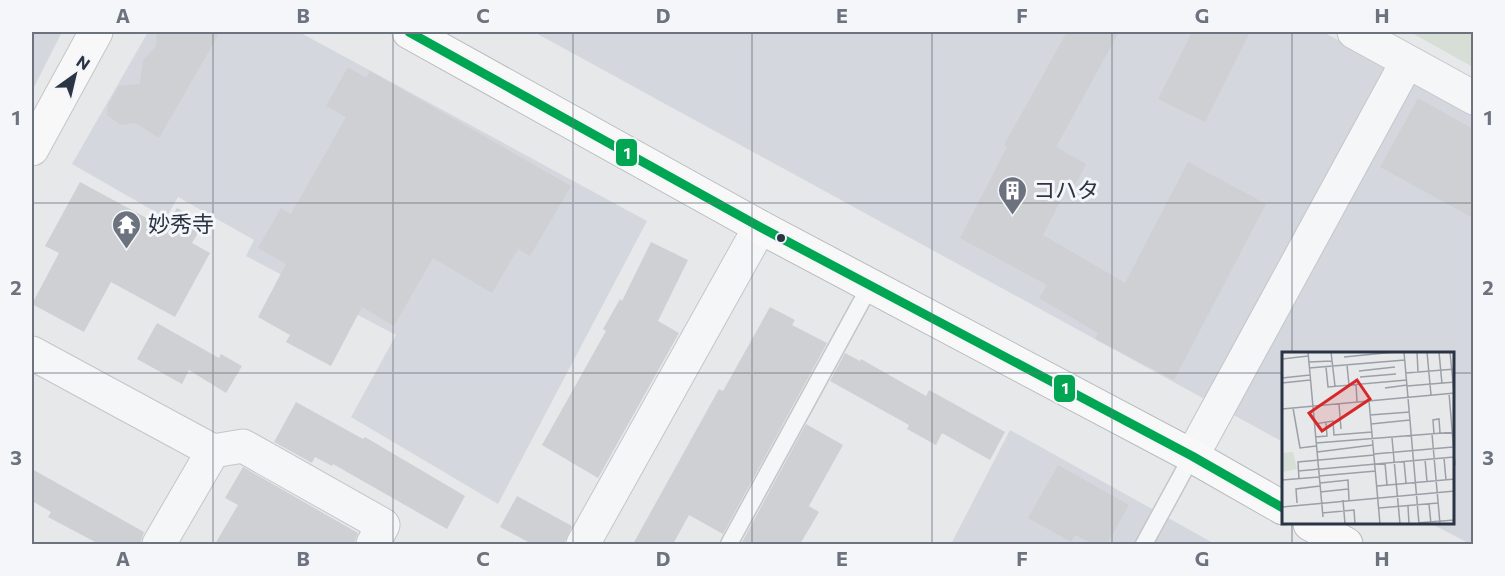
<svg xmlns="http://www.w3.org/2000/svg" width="1505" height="576" viewBox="0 0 1505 576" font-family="Commissioner,'Noto Sans JP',sans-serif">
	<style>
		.built { fill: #d4d7dd }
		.green { fill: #d6ded6 }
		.building { fill: #ced0d3 }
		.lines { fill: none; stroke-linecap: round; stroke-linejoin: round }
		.lane-casing { stroke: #c4c6c8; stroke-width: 19 }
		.street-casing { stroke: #c4c6c8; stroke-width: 35 }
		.secondary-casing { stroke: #c4c6c8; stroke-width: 35 }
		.highway-casing { stroke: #b8bbbf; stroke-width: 35 }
		.lane { stroke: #f5f6f7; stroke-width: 16 }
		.street { stroke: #f5f6f7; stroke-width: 33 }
		.secondary { stroke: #f8f8f8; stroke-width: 33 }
		.highway { stroke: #f8f8f8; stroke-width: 33 }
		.bus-1-casing { stroke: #f4f6f9; stroke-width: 14 }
		.bus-1 { stroke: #00a651; stroke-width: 9 }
		.grid { fill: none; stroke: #6c737f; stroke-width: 1.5; stroke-opacity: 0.55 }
		.bus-dot { fill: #2b3445; stroke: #f4f6f9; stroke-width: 2 }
		.labels { text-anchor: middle; stroke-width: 6; stroke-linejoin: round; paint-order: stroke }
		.poi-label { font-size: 22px; fill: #2b3445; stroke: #f4f6f9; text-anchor: start }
		.inset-road { fill: none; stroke: #9ba0a8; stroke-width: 1.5 }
		.view { fill: #d62828; fill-opacity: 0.15; stroke: #d62828; stroke-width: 3 }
		.inset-edge { fill: none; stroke: #2b3445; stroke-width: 3 }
		.line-badge { stroke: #f4f6f9; stroke-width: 2 }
		.badge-label { font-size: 16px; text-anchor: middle; font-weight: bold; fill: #fff }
		.neatline { fill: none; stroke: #6c737f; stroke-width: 2 }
		.grid-label { font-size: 20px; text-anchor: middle; font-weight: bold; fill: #6c737f }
	</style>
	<rect width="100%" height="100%" fill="#e6e8ea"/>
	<path class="built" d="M 32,32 L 62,32 L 32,91 Z
		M 148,32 L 299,32 L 647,221 L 498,504 L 351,417 L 396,335 L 246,256 L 254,240 L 178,197 L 166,218 L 72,164 Z
		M 534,32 L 1323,32 L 1417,83 L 1473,110 L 1473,544 L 1470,544 L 1432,524 L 1452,524 L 1452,354 L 1283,354 L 1283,442 Z
		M 1010,430 L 1215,544 L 951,544 Z"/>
	<path class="green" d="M 1410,32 L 1473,32 L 1473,67 Z"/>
	<path class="building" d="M 157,32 L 220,32 L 159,138 L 135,123 L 121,125 L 107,115 L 108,105 L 119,86 L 140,84 L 143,60 L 156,46 Z
		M 1067,32 L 1119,32 L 1056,147 L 1086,164 L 1075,185 L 1070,183 L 1043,235 L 1125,283 L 1188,162 L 1266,204 L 1174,380 L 1095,339 L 1098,333 L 1039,298 L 1047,285 L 960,238 L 1007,147 L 1004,145 Z
		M 1192,32 L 1250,32 L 1205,122 L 1158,99 Z
		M 348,67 L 366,78 L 370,71 L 571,186 L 530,256 L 518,249 L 492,293 L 433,258 L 394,326 L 362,307 L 331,366 L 286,342 L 290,335 L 258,317 L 286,264 L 258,248 L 281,208 L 291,214 L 346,117 L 326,106 Z
		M 1418,98 L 1473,129 L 1473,218 L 1380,167 Z
		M 80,182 L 165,228 L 177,208 L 204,223 L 192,243 L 210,253 L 175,317 L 111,282 L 84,332 L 32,304 L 59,253 L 45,246 Z
		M 651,242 L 688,260 L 658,321 L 679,333 L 598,478 L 542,445 L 606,331 L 603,329 L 620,299 L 622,301 Z
		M 770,307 L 795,320 L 792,325 L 827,343 L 723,534 L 689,515 L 673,544 L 633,544 L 719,389 L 723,391 Z
		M 157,323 L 219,358 L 221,354 L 242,366 L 226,393 L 189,370 L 182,384 L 137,359 Z
		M 845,353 L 860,361 L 861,359 L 926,396 L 929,390 L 1005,432 L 990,460 L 942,433 L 936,445 L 907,429 L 909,425 L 830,381 Z
		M 296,402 L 363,439 L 365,437 L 465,496 L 447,529 L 333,464 L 332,466 L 315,457 L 312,463 L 274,442 Z
		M 806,424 L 843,445 L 809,506 L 819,512 L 800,544 L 741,544 Z
		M 1058,465 L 1129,505 L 1107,544 L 1093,544 L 1075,535 L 1071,542 L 1028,518 Z
		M 243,467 L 358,533 L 354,544 L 215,544 L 238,505 L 225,498 Z
		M 32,469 L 144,532 L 140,544 L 99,544 L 48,517 L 51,512 L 32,501 Z
		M 517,496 L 572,526 L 564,544 L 532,544 L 500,527 Z"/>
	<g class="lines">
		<defs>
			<path id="lane" d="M 729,544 L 870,286
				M 1144,544 L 1192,456"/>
			<path id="street" d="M 1354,32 L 1474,98
				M 32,353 L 213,451 L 243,446 L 383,525 L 373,544
				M 1192,456 L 1407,62
				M 159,544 L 213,451
				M 583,544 L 760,227"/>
			<path id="secondary" d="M 32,149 L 96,32"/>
			<path id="highway" d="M 409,32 L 760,227 L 1192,456 L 1283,508
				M 1310,524 L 1346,544"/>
		</defs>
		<use href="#lane" class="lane-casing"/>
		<use href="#street" class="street-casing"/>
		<use href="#secondary" class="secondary-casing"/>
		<use href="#highway" class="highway-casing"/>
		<use href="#lane" class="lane"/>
		<use href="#street" class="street"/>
		<use href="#secondary" class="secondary"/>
		<use href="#highway" class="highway"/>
		<defs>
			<path id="bus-1" d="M 409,32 L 760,227 L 1192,456 L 1283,508"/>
		</defs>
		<use href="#bus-1" class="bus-1-casing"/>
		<use href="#bus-1" class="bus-1"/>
	</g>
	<path class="grid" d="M 213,32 L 213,544M 393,32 L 393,544M 573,32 L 573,544M 752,32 L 752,544M 932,32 L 932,544M 1112,32 L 1112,544M 1292,32 L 1292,354M 32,203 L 1474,203M 32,373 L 1283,373M 1452,373 L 1474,373M 1292,524 L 1292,544"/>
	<defs>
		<symbol id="building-pin" viewBox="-11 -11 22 30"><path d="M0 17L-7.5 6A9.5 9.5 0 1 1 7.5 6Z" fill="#6c737f" stroke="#f4f6f9"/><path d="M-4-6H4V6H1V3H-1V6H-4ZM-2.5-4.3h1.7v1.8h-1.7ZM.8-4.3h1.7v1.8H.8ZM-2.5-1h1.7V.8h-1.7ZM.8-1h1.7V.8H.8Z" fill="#fff"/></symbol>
		<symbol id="temple-pin" viewBox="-11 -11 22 30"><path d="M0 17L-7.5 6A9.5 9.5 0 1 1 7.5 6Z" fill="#6c737f" stroke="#f4f6f9"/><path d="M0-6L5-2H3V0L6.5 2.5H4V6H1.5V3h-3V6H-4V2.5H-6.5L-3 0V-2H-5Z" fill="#fff"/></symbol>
	</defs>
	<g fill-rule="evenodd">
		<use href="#building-pin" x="996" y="174" width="33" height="45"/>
		<use href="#temple-pin" x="110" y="208" width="33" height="45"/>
	</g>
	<circle class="bus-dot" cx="781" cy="238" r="5"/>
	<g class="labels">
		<g class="poi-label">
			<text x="1033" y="198">コハタ</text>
			<text x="148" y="232">妙秀寺</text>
		</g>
	</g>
	<g transform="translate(1282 352)">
		<rect width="172" height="172" fill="#e6e8ea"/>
		<path d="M 11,100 L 15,117 L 0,120 L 0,101 Z" fill="#d6ded6"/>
		<path class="inset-road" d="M 26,0 L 41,165M 49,0 L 53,34M 122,0 L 137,172M 135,0 L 136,20M 145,0 L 149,43M 157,0 L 160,32M 168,0 L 172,41M 62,5 L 113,0M 0,7 L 26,4M 27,10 L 50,9M 65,13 L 67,33M 44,15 L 46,35 L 125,28M 27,16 L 123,8M 77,19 L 113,15M 124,21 L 173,17M 78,25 L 114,22M 0,26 L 28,23M 0,31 L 28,28M 74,32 L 75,50M 125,34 L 173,30M 103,36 L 125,33M 167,41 L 173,113M 87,49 L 98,172M 57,52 L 59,77M 11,56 L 18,96 L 34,94M 0,57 L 173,41M 88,63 L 128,60M 32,72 L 51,69 L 52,83 L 90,80M 89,72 L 128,68M 150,82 L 158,172M 152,82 L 151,68 L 157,67 L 158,81M 33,85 L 45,84 L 44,71M 110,86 L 118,172M 34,91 L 173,80M 35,100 L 91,93M 92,102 L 171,95M 162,106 L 164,128M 143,107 L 145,130M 122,109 L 124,131M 103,111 L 105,133M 16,119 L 172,105M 37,124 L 94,119M 17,127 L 16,110 L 92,103M 0,128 L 37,125M 38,131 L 66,128 L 67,148M 95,134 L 173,127M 38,140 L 66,137M 61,148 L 63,172M 15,151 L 14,137 L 38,134M 147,152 L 149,172M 126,154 L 127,172M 0,155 L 173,139M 97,156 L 156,151M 40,161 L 72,158 L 73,172M 121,172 L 173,168"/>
		<path class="view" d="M 75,28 L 88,47 L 40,79 L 27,61 Z"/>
		<rect width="172" height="172" class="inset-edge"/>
	</g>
	<g class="line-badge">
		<rect x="615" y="138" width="23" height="29" rx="6" fill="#00a651"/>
		<rect x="1053" y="374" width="23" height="29" rx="6" fill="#00a651"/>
	</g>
	<g class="badge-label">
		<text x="627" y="159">1</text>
		<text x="1065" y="394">1</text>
	</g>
	<rect width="1505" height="576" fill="none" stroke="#f4f6f9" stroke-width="66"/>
	<g transform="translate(75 75) rotate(34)" stroke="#f4f6f9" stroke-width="4.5" paint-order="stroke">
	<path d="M0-4.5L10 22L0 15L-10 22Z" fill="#2b3445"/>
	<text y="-9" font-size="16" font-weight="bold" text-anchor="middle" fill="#2b3445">N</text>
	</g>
	<rect x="33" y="33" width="1439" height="510" class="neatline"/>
	<g class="grid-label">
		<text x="123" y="23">A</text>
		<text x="303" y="23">B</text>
		<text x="483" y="23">C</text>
		<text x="663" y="23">D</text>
		<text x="842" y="23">E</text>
		<text x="1022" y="23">F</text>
		<text x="1202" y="23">G</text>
		<text x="1382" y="23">H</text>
		<text x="16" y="125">1</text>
		<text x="1488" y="125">1</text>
		<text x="16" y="295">2</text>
		<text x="1488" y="295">2</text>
		<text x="16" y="465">3</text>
		<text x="1488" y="465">3</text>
		<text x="123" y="566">A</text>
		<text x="303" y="566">B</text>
		<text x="483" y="566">C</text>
		<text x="663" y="566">D</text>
		<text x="842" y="566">E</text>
		<text x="1022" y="566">F</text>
		<text x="1202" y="566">G</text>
		<text x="1382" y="566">H</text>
	</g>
</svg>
